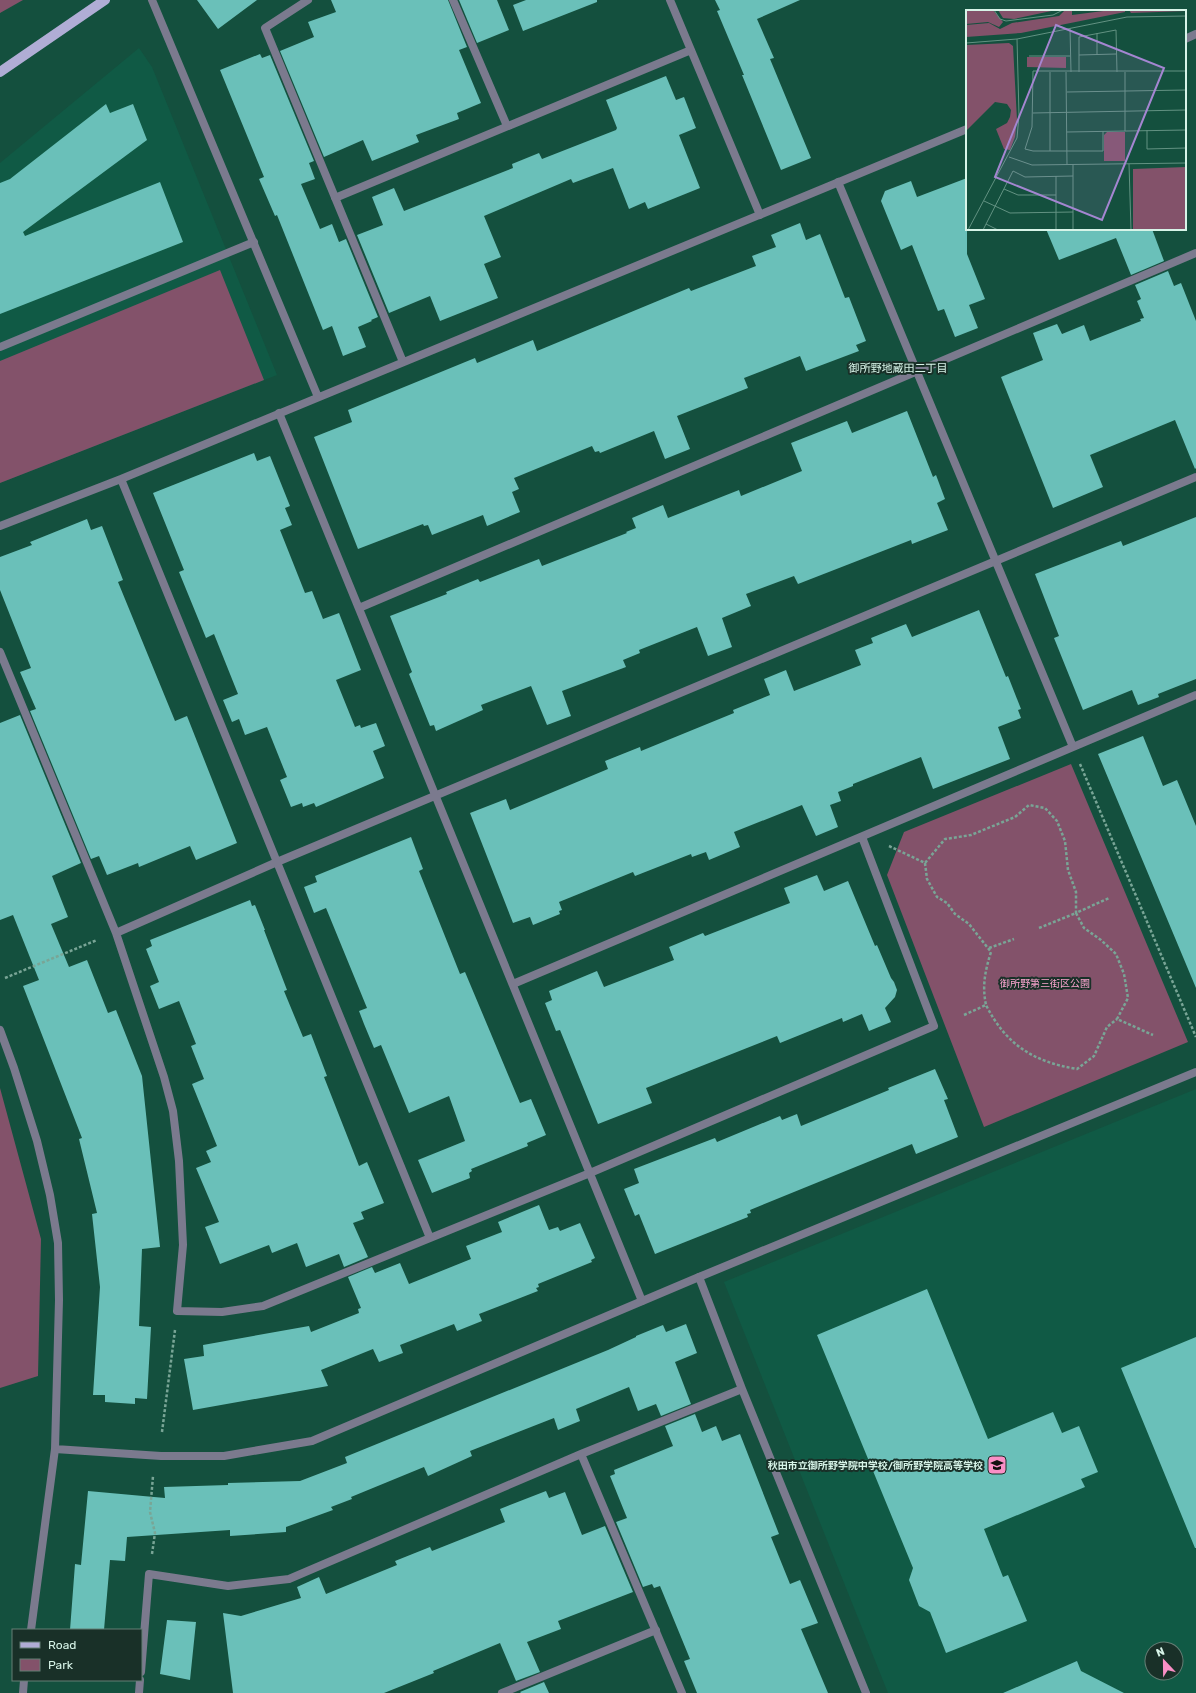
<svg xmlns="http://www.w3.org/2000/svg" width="1196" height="1693" viewBox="0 0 1196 1693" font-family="Rubik,'Noto Sans JP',sans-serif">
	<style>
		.built { fill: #105a45; fill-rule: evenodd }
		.green { fill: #83526a }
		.building { fill: #6ac0b9 }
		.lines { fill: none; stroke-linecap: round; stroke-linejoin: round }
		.path { stroke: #79a596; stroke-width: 2.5; stroke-dasharray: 3 2; stroke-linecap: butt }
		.minor { stroke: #7b7a8e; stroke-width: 8 }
		.tertiary { stroke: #7b7a8e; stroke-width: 8 }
		.primary { stroke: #b0add5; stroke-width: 10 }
		.labels { text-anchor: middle; stroke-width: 4; stroke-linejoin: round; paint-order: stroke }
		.park-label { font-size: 10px; fill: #fba4cf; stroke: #193028 }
		.poi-label { font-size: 10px; font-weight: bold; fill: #d7f4e8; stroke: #193028; text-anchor: end }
		.neighbourhood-label { font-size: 11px; fill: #d7f4e8; stroke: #193028 }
		.inset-road { fill: none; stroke: #629282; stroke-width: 1 }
		.view { fill: #a486d1; fill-opacity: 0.15; stroke: #a486d1; stroke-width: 2 }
		.inset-edge { fill: none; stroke: #d7f4e8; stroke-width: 2 }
	</style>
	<rect width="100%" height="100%" fill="#14503e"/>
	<path class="built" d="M 139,48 L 152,67 L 277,375 L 0,483 L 0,163 Z
		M 1196,1089 L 1196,1693 L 888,1693 L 724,1282 ZM 1152,1649 L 1176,1649 L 1176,1673 L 1152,1673 Z"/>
	<path class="green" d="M 0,0 L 23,0 L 0,13 Z
		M 220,270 L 264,380 L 0,483 L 0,361 Z
		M 1071,764 L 1188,1042 L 984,1127 L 887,875 L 904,832 Z
		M 0,1088 L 41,1239 L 38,1376 L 0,1388 Z"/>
	<path class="building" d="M 197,0 L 257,0 L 218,29 Z
		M 331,0 L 448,0 L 467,47 L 459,50 L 481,103 L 457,113 L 459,119 L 416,135 L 419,142 L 372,161 L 363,140 L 324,157 L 280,51 L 314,37 L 308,22 L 336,12 Z
		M 459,0 L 497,0 L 509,30 L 477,43 Z
		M 526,0 L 597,0 L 597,2 L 523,31 L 513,5 Z
		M 715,0 L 800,0 L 757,19 L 774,58 L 770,59 L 811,158 L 781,170 L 742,75 L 744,75 L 717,11 L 720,10 Z
		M 260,54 L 262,58 L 270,55 L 314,161 L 309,163 L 315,179 L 301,184 L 320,229 L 332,224 L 339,242 L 346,239 L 378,317 L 371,320 L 372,321 L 358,327 L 366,347 L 343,356 L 332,326 L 323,330 L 277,215 L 275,216 L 259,179 L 264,177 L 220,70 Z
		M 666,76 L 676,100 L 684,97 L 696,128 L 679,135 L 700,188 L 648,209 L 645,202 L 629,209 L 613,168 L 573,183 L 571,179 L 484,216 L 501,257 L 484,264 L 498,298 L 440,321 L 430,296 L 389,313 L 357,235 L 383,225 L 372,197 L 394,188 L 404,211 L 513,168 L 512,164 L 539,153 L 542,159 L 616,130 L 617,128 L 606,100 Z
		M 106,104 L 110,113 L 133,104 L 147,140 L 23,232 L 25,236 L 160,182 L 183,242 L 0,314 L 0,183 L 10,179 Z
		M 967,178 L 967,254 L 985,299 L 969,305 L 978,328 L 955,337 L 944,309 L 938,311 L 912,245 L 901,250 L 881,201 L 885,191 L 911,181 L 917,197 Z
		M 800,223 L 806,240 L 820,234 L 845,298 L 849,297 L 866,341 L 856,345 L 859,351 L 806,371 L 800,356 L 744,378 L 748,388 L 677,416 L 690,449 L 665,459 L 654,431 L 600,453 L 599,451 L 595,452 L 592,446 L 514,478 L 519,489 L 512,492 L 520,512 L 487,526 L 483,515 L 432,535 L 428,525 L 424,526 L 423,524 L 358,549 L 314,437 L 352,422 L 348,410 L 475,358 L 477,363 L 533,340 L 537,351 L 689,288 L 691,291 L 756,266 L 752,256 L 776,247 L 771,235 Z
		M 1046,229 L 1152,229 L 1164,261 L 1131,275 L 1116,238 L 1059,260 Z
		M 1168,271 L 1174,286 L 1181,283 L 1196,321 L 1196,468 L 1195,469 L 1175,420 L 1090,455 L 1103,487 L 1053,508 L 1001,377 L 1043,360 L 1033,333 L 1057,324 L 1062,334 L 1084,325 L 1090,341 L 1141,321 L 1140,319 L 1144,318 L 1137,301 L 1141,299 L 1135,285 Z
		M 907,411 L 933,477 L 936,475 L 945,499 L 937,503 L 948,530 L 912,544 L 911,540 L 798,584 L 794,576 L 746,594 L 751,606 L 722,618 L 732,647 L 708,656 L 697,627 L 639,650 L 640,653 L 623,660 L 626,667 L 562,691 L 571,716 L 547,725 L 531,686 L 481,705 L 483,710 L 436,731 L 434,725 L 430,726 L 409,674 L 412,672 L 390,616 L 447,594 L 446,592 L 478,579 L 480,582 L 539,559 L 542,566 L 627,533 L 626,532 L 636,528 L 632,518 L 663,505 L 668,518 L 739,490 L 741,496 L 802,471 L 791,443 L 847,421 L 852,433 Z
		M 254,453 L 257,461 L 270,456 L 290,506 L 285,508 L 292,525 L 280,530 L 305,593 L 312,591 L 323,619 L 339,613 L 361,670 L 336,680 L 355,727 L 360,725 L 361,728 L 376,723 L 385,746 L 373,751 L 384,778 L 316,807 L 314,803 L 303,807 L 302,803 L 291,807 L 280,780 L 287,777 L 267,727 L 245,735 L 239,719 L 232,722 L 223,700 L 238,694 L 214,634 L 206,638 L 179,572 L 184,570 L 153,493 Z
		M 1196,517 L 1196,679 L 1158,694 L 1159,697 L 1138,705 L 1132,690 L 1083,710 L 1054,638 L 1059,636 L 1035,574 L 1121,541 L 1123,546 Z
		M 87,519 L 91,530 L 102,526 L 123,580 L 118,582 L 175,721 L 187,716 L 237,843 L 196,860 L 190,846 L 139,867 L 138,863 L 107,875 L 99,856 L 91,859 L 30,711 L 36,709 L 20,672 L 31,668 L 0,590 L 0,557 L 32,545 L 30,542 Z
		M 979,610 L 1006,677 L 1008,676 L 1021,709 L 1018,710 L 1021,718 L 998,727 L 1010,759 L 933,789 L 921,757 L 853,784 L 853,786 L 838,792 L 841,801 L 830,805 L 838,827 L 816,836 L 802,805 L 734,832 L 740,847 L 709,860 L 706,852 L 692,857 L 691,854 L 635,876 L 633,872 L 559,902 L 562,910 L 559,911 L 560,914 L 533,925 L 530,917 L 513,923 L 470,813 L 506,799 L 510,810 L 608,769 L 605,761 L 640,747 L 641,751 L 734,713 L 733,710 L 770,695 L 764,679 L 786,670 L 794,691 L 861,665 L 855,650 L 873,643 L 871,638 L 906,624 L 912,637 Z
		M 20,715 L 81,863 L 52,876 L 68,917 L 51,924 L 69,967 L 87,960 L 108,1013 L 116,1010 L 142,1076 L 160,1247 L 142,1249 L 139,1326 L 151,1327 L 147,1399 L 135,1398 L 135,1404 L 105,1402 L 105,1395 L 93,1395 L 100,1287 L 92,1214 L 97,1213 L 79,1139 L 82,1138 L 23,986 L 39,980 L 13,915 L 0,920 L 0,723 Z
		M 1143,736 L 1163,786 L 1177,780 L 1196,826 L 1196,988 L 1098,754 Z
		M 411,837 L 423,869 L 419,871 L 460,974 L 465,972 L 520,1103 L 531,1099 L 546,1135 L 527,1143 L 528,1146 L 471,1169 L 472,1171 L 469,1173 L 470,1178 L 432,1193 L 418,1160 L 465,1141 L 449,1096 L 409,1113 L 381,1045 L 374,1048 L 364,1024 L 359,1011 L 367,1008 L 326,908 L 314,913 L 304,887 L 317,882 L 315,876 Z
		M 817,875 L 824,891 L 848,881 L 875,946 L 877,945 L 891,978 L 894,982 L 897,990 L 895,997 L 885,1008 L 891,1022 L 869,1031 L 862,1014 L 843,1022 L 842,1018 L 780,1043 L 777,1036 L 646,1088 L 652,1103 L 598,1124 L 560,1030 L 556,1031 L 545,1003 L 552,1000 L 549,991 L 597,971 L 604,987 L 674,960 L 669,947 L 703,933 L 705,936 L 790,903 L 784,888 Z
		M 250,900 L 252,906 L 255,905 L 265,930 L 264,930 L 287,990 L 284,991 L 303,1037 L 311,1034 L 327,1076 L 324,1077 L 359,1166 L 367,1162 L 384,1203 L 361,1212 L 364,1219 L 353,1223 L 368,1257 L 344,1267 L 339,1254 L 306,1267 L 297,1243 L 272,1253 L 269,1245 L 220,1264 L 205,1227 L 219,1222 L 196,1168 L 211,1162 L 206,1151 L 217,1146 L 192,1084 L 204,1079 L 191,1046 L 196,1044 L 179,1001 L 159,1009 L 150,986 L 159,982 L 146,949 L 152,946 L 150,940 Z
		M 935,1069 L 948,1099 L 944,1100 L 958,1137 L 916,1154 L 912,1144 L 750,1210 L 751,1213 L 747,1214 L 748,1217 L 655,1254 L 639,1214 L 635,1216 L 624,1189 L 639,1183 L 634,1169 L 715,1138 L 717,1142 L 780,1116 L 782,1120 L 797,1114 L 801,1126 L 889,1090 L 888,1088 Z
		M 539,1205 L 549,1230 L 558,1227 L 560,1231 L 580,1223 L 595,1258 L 591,1260 L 592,1262 L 538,1284 L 539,1287 L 536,1288 L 538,1291 L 479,1314 L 482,1321 L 457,1331 L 454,1324 L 400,1345 L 403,1353 L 379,1362 L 373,1349 L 321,1370 L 328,1386 L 193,1410 L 184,1359 L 204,1356 L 203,1345 L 309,1326 L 311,1332 L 359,1313 L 358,1309 L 361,1308 L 348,1277 L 372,1267 L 375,1273 L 400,1263 L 409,1284 L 471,1259 L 466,1246 L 502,1232 L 498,1222 Z
		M 927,1289 L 988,1439 L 1053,1412 L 1062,1433 L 1079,1426 L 1098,1472 L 1081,1479 L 1085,1487 L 984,1529 L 1003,1577 L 1008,1575 L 1027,1621 L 946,1653 L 930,1612 L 919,1606 L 909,1580 L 913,1568 L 817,1335 Z
		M 686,1324 L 697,1353 L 675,1362 L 691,1404 L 661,1416 L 656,1404 L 638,1411 L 629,1387 L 576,1409 L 580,1421 L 558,1430 L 554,1418 L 470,1451 L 472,1456 L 428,1476 L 424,1467 L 351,1497 L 352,1499 L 331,1507 L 333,1510 L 286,1527 L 286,1532 L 230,1536 L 230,1530 L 127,1537 L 125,1561 L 110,1560 L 104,1630 L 70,1630 L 75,1564 L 81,1565 L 88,1491 L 165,1498 L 164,1487 L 228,1485 L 228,1483 L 300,1481 L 347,1463 L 345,1457 L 608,1350 L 636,1337 L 636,1336 L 663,1325 L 666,1332 Z
		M 1196,1337 L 1196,1548 L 1195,1548 L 1121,1368 Z
		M 695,1414 L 702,1432 L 716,1426 L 722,1441 L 740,1434 L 779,1534 L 771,1537 L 790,1584 L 800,1580 L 818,1623 L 801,1629 L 828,1693 L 697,1693 L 684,1661 L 690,1659 L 660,1586 L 654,1588 L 652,1584 L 643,1587 L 616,1522 L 627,1518 L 610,1476 L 615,1474 L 614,1470 L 673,1446 L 665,1426 Z
		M 546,1491 L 549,1498 L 565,1492 L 582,1535 L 605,1526 L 633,1592 L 558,1621 L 561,1629 L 527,1642 L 540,1672 L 516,1681 L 500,1643 L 433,1671 L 434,1673 L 384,1693 L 233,1693 L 223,1613 L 241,1616 L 301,1598 L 297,1587 L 319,1577 L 326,1594 L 397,1565 L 395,1561 L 430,1547 L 432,1551 L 505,1522 L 500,1509 Z
		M 167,1620 L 196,1622 L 190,1680 L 160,1674 Z
		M 1077,1661 L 1081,1671 L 1124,1693 L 1003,1693 Z
		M 544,1682 L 549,1693 L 521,1693 L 520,1692 Z"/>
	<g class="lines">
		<path class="path" d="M 1080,764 L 1196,1037
			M 889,846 L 925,863 L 945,839 L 971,835 L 1015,817 L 1029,805 L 1045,808 L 1057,821 L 1065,841 L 1068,870 L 1076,892 L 1076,913 L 1109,898
			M 925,863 L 927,879 L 937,897 L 947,903 L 955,914 L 969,924 L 991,952 C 985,971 982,986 986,1005
			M 1039,928 L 1076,913 L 1084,928 L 1101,940 L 1116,954 L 1124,974 L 1128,998 L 1117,1019 L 1153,1035
			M 989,948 L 1014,939
			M 5,978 L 97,940
			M 964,1015 L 986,1005 C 1006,1045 1034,1062 1077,1069 L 1094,1056 L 1107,1027 L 1117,1019
			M 162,1432 L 175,1330
			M 152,1554 L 155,1533 L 150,1512 L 153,1476"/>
		<path class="minor" d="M 152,0 L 318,397
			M 308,0 L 265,28 L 403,362
			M 453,0 L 507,126
			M 670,0 L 760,215
			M 1185,39 L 1196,34
			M 838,182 L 1073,747
			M 335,198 L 691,50
			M 0,347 L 254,242
			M 279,413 L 642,1301
			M 121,479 L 430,1238
			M 0,526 L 121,479 L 967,129
			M 359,608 L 1196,253
			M 0,652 L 116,933 L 164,1077 L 173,1111 L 179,1161 L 183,1245 L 177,1311 L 222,1312 L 263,1306 L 590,1173 L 934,1026 L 862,837
			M 116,933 L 277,862 L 1196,477
			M 513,984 L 1196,695
			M 699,1277 L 742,1389 L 866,1693
			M 581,1454 L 682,1693
			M 141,1672 L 149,1574 L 228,1586 L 289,1579 L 581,1454 L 742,1389
			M 139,1693 L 140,1680
			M 502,1693 L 656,1630"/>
		<path class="tertiary" d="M 0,1030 L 14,1068 L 37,1141 L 50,1195 L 58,1243 L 59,1300 L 55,1449 L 31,1630
			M 55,1449 L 161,1456 L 224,1456 L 312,1441 L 699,1277 L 1196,1072
			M 23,1693 L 24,1680"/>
		<path class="primary" d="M 0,72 L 105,0"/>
	</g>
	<defs>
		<symbol id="school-square" viewBox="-11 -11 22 22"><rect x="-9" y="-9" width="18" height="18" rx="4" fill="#fa8fc6" stroke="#193028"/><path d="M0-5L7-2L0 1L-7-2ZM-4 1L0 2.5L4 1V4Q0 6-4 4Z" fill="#111"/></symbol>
	</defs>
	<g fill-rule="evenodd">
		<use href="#school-square" x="986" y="1454" width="22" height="22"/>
	</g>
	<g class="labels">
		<g class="park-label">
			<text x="1045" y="987">御所野第三街区公園</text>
		</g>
		<g class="poi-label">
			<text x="983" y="1469">秋田市立御所野学院中学校/御所野学院高等学校</text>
		</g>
		<g class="neighbourhood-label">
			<text x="898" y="372">御所野地蔵田二丁目</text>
		</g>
	</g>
	<g transform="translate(966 10)">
		<rect width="220" height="220" fill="#14503e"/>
		<path d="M 0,0 L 27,0 L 37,12 L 33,17 L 22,12 L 0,14 ZM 32,0 L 90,0 L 48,9 L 37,8 ZM 99,0 L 106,0 L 106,5 L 145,0 L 159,0 L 159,2 L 55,23 L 0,27 L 0,15 L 23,13 L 34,19 L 46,13 L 93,6 ZM 163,0 L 220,0 L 220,1 L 165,3 ZM 43,33 L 47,36 L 51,110 L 49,127 L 44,140 L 38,139 L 30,119 L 41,113 L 44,107 L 45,100 L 41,94 L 29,92 L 0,121 L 0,35 ZM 61,47 L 100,47 L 100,58 L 61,57 ZM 141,122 L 159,122 L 159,151 L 138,151 L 138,125 ZM 220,157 L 220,220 L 167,220 L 167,159 Z" fill="#83526a"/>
		<path class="inset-road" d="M 28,0 L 34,9 L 40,11 L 87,5 L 97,0M 104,18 L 105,62M 131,23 L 131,45M 0,33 L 51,29 L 161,7 L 220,6M 113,45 L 150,44M 63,46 L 104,46M 84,62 L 84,141M 100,62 L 101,155M 113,62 L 113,27 L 150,20 L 151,62M 159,62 L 159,121M 101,82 L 220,80M 67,103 L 220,100M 181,120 L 181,139 L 220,138M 137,121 L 137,141 L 67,141 L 59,139 L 66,117 L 67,61 L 220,61M 101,122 L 220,120M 43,147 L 66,155 L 220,153M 163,154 L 165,220M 107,155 L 107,220M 90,166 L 90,220M 38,179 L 52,185 L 90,185M 18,191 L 44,203 L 107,202M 20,214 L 32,220M 2,220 L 51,128 L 53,105 L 51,29M 17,220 L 47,161 L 59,167 L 107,166"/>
		<path class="view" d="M 90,15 L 198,58 L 136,210 L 29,167 Z"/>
		<rect width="220" height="220" class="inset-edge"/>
	</g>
	<rect x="12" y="1629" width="130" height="52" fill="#193028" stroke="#657e75"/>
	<rect x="20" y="1642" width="20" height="6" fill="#b0add5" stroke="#657e75"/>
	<text x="48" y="1649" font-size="12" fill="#d7f4e8">Road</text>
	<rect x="20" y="1659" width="20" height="12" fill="#83526a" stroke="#657e75"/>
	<text x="48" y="1669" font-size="12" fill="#d7f4e8">Park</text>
	<g transform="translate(1164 1661) rotate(338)"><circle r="19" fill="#193028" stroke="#657e75"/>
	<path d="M0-3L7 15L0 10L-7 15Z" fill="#fa8fc6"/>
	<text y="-6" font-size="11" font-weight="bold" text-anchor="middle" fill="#d7f4e8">N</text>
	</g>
</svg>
